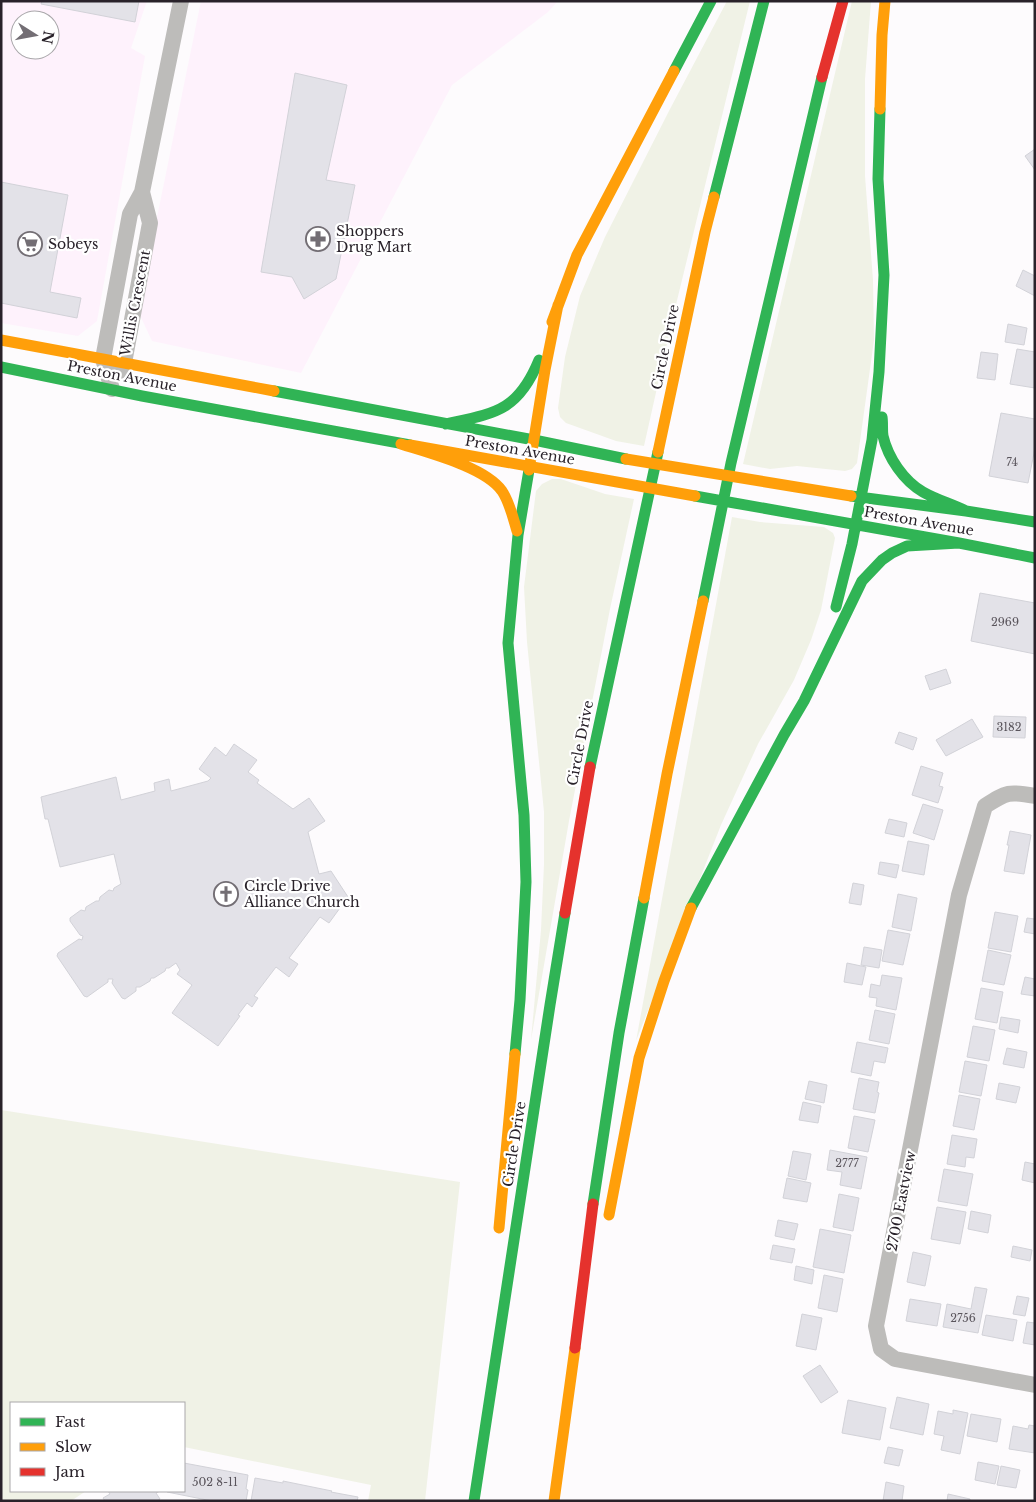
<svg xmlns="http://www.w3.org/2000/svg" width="1036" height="1502" viewBox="0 0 1036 1502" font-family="'Libre Baskerville',serif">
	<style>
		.commercial { fill: #fef2fc; fill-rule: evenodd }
		.green { fill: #f0f2e6 }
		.building { fill: #e3e2e8; stroke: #d2d2d8 }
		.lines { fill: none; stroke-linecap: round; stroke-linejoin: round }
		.street { stroke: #bdbcba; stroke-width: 16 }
		.fast { stroke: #30b455; stroke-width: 11 }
		.slow { stroke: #ff9f0a; stroke-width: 11 }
		.jam { stroke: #e5322d; stroke-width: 11 }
		.labels { text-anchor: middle; stroke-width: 4.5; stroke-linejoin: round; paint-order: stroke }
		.number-label { font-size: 11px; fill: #5a555c }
		.poi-label { font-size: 14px; fill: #29222a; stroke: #fff; text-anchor: start }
		.street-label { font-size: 14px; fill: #29222a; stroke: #fff }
	</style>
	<rect width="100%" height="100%" fill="#fdfbfd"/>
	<path class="commercial" d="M 1,1 L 147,1 L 131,48 L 145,56 L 97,321 L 78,336 L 1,323 ZM 20,20 L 50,20 L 50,50 L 20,50 Z
		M 201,1 L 558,1 L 548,12 L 452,85 L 301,373 L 152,341 L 138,311 Z"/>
	<path class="green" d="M 727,1 L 750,1 L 672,321 L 644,446 L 616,441 L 566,423 L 560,417 L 558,408 L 565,357 L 580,296 L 605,237 L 670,109 Z
		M 852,1 L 871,1 L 865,79 L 865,176 L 873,280 L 874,340 L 857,463 L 852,469 L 845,471 L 797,466 L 770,469 L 743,464 Z
		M 552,479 L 561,479 L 605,494 L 634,499 L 610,609 L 569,821 L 531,1040 L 541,930 L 544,864 L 544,812 L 527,642 L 524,587 L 536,491 L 542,484 Z
		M 732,517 L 760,522 L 824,527 L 833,533 L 835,538 L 821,610 L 811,640 L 794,680 L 758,744 L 721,825 L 636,1041 Z
		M 1,1110 L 460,1182 L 425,1501 L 368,1501 L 371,1485 L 184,1447 L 184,1403 L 11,1403 L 11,1491 L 86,1491 L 71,1501 L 1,1501 Z"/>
	<path class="building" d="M 42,1 L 139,1 L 135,22 L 41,4 Z
		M 295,73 L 347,85 L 326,180 L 355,185 L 336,279 L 304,299 L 292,277 L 261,272 Z
		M 1035,149 L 1035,170 L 1025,156 Z
		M 1,182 L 68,195 L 50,292 L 81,298 L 77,318 L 1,303 Z
		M 1023,270 L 1035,276 L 1035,296 L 1016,286 Z
		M 1008,324 L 1027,328 L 1024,345 L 1005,342 Z
		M 1017,349 L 1035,352 L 1035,388 L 1010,384 Z
		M 981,352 L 998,354 L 995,380 L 977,378 Z
		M 1001,413 L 1035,419 L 1035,448 L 1028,483 L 989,476 Z
		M 980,593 L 1035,603 L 1035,654 L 971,641 Z
		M 946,669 L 951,683 L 930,690 L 925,676 Z
		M 994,716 L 1026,717 L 1025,738 L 993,737 Z
		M 972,719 L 983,737 L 946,756 L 936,740 Z
		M 899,732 L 917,738 L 913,750 L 895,743 Z
		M 234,744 L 257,760 L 248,772 L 259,780 L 257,783 L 293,809 L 309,798 L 325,821 L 308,832 L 319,874 L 331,871 L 348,897 L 329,923 L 320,917 L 289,958 L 298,964 L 289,977 L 276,967 L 254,996 L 258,998 L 252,1007 L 247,1003 L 238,1015 L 240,1016 L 218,1046 L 172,1013 L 192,985 L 177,974 L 180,970 L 176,963 L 169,968 L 166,968 L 165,971 L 154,978 L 151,978 L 150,981 L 140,987 L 136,987 L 136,991 L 125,999 L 122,998 L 112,983 L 113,979 L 108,979 L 108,982 L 87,997 L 84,996 L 57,956 L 58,953 L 79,939 L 82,940 L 83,936 L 80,935 L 70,921 L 70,918 L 81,910 L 85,911 L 86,907 L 96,901 L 99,901 L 100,897 L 109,890 L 113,891 L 114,888 L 121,884 L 114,854 L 60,867 L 48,819 L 45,819 L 41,797 L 116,777 L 121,800 L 155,791 L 154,783 L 169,779 L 171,791 L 208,781 L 211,778 L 199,769 L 215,747 L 226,756 Z
		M 921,766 L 943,773 L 939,786 L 943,787 L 938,803 L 912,795 Z
		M 923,804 L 943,810 L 934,840 L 913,833 Z
		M 889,819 L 907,823 L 904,837 L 885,833 Z
		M 1010,831 L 1031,835 L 1024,874 L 1004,871 L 1009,845 L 1007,845 Z
		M 908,841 L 929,845 L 924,875 L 902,871 Z
		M 880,862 L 899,865 L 896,878 L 878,874 Z
		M 853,883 L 864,885 L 861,905 L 849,903 Z
		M 898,894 L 917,898 L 911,931 L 892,927 Z
		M 995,912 L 1018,916 L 1011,952 L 988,948 Z
		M 1027,918 L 1035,919 L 1035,934 L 1024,932 Z
		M 888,930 L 910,934 L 903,965 L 882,961 Z
		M 864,947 L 882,950 L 879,968 L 861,965 Z
		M 988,950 L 1011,955 L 1004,985 L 982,981 Z
		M 847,963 L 866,967 L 862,985 L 844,982 Z
		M 882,975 L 902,978 L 896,1010 L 876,1006 L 877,998 L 869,997 L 871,984 L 880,986 Z
		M 1025,977 L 1035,979 L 1035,996 L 1021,994 Z
		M 981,988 L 1003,992 L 997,1023 L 975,1019 Z
		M 875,1010 L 895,1014 L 889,1044 L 869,1040 Z
		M 1001,1017 L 1020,1020 L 1018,1033 L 999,1029 Z
		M 973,1026 L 995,1030 L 989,1061 L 967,1057 Z
		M 857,1042 L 888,1048 L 885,1063 L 874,1061 L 871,1076 L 851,1072 Z
		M 1007,1048 L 1027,1052 L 1024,1068 L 1003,1064 Z
		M 965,1061 L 987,1065 L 981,1096 L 959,1092 Z
		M 859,1078 L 879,1082 L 877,1092 L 879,1093 L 875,1113 L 853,1109 Z
		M 809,1081 L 827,1085 L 824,1103 L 805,1099 Z
		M 999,1083 L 1020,1087 L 1016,1103 L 996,1099 Z
		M 959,1095 L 980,1099 L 974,1130 L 953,1126 Z
		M 803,1102 L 821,1106 L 818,1123 L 799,1120 Z
		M 854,1116 L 875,1120 L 868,1152 L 848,1148 Z
		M 952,1135 L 977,1139 L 974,1158 L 966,1157 L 965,1167 L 947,1164 Z
		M 830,1150 L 867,1157 L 861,1189 L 840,1185 L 842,1172 L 827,1170 Z
		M 793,1151 L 811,1154 L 806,1180 L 788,1176 Z
		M 1025,1162 L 1035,1164 L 1035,1183 L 1022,1180 Z
		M 944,1169 L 973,1174 L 967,1206 L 938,1201 Z
		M 787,1178 L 811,1183 L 807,1202 L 783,1198 Z
		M 839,1194 L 859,1198 L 853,1231 L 833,1227 Z
		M 937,1207 L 966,1212 L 960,1244 L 931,1239 Z
		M 971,1211 L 991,1215 L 988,1233 L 968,1229 Z
		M 778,1220 L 798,1224 L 794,1240 L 775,1236 Z
		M 820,1229 L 851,1235 L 844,1273 L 813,1267 Z
		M 773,1245 L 795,1249 L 792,1263 L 770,1259 Z
		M 1013,1246 L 1032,1250 L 1030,1261 L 1011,1257 Z
		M 913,1252 L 931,1256 L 925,1286 L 907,1282 Z
		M 796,1266 L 814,1270 L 812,1284 L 794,1280 Z
		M 824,1275 L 843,1279 L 837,1312 L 818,1308 Z
		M 975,1287 L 987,1289 L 978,1333 L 943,1327 L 947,1304 L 971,1309 Z
		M 1017,1296 L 1029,1298 L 1025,1316 L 1013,1314 Z
		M 910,1299 L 941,1304 L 937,1326 L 906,1321 Z
		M 802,1314 L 822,1318 L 816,1350 L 796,1346 Z
		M 986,1315 L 1017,1320 L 1013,1341 L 982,1335 Z
		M 1027,1322 L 1035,1323 L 1035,1345 L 1023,1343 Z
		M 820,1365 L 838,1392 L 821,1403 L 803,1376 Z
		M 897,1397 L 929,1404 L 923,1435 L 890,1428 Z
		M 848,1400 L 886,1408 L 880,1440 L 842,1433 Z
		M 953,1410 L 968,1413 L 960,1454 L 941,1450 L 944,1436 L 934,1434 L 938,1411 L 953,1414 Z
		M 971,1414 L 1001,1419 L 997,1442 L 967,1436 Z
		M 1029,1425 L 1035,1426 L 1035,1453 L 1009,1449 L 1013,1426 L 1028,1429 Z
		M 888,1447 L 903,1450 L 899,1466 L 884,1463 Z
		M 978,1462 L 999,1466 L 995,1484 L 975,1480 Z
		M 184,1463 L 248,1475 L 246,1489 L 248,1490 L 246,1501 L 212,1501 L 167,1492 L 168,1491 L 184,1491 Z
		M 1001,1466 L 1020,1470 L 1016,1488 L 997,1485 Z
		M 255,1478 L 283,1483 L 283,1481 L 332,1491 L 331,1492 L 358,1497 L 357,1501 L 251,1501 Z
		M 886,1482 L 904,1486 L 902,1501 L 883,1501 Z
		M 108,1491 L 160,1491 L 156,1493 L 160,1499 L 157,1501 L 105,1501 L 103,1498 L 110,1494 Z
		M 948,1494 L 970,1499 L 970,1501 L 947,1501 Z"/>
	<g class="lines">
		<path class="street" d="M 120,371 L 124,363 L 150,223 L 142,192
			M 112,389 L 103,359 L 130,214 L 142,192 L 181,1
			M 1035,796 C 1009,791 1007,792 985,806 L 959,895 L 876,1326 L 881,1349 L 895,1359 L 1035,1385"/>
		<path class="fast" d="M 674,71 L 711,1
			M 714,197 L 764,1
			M 1,367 L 142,396 L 410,445
			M 274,391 L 534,440 L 626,459
			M 882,417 C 883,423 882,430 883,436 C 888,458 904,481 923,492 C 937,500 952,504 966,511
			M 446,424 C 496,413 518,411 539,360
			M 695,496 L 959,543 L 1035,558
			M 851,496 L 966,511 L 1035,522
			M 703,601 L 731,463 L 822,77
			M 836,607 L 852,544 L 872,440 L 879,372 L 884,275 L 878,179 L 880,109
			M 590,767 L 658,452
			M 691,908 L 784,735 L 804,701 L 862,581 L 882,560 L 892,553 L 907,546 L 959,543
			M 515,1054 L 520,1000 L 526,882 L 524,815 L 508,643 L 518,535 L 529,470
			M 593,1204 L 619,1033 L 644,898
			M 474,1501 L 550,1005 L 565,913"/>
		<path class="slow" d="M 880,109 L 882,35 L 885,1
			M 552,322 L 577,255 L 674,71
			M 1,340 L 274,391
			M 401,444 C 429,453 485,467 502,491 C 510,503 513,518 517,531
			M 410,445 L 695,496
			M 658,452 L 705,232 L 714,197
			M 626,459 L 851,496
			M 529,470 L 545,370 L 558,305
			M 644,898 L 667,774 L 703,601
			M 609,1215 L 639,1058 L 664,981 L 691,908
			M 499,1228 L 515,1054
			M 554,1501 L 575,1348"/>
		<path class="jam" d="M 822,77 L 843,1
			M 565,913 L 590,767
			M 575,1348 L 593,1204"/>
	</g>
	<defs>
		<symbol id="pharmacy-ring" viewBox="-11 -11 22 22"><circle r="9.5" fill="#fff" stroke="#736e74" stroke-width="1.5"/><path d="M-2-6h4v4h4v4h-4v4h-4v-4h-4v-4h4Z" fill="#736e74"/></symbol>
		<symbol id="supermarket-ring" viewBox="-11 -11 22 22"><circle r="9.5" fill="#fff" stroke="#736e74" stroke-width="1.5"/><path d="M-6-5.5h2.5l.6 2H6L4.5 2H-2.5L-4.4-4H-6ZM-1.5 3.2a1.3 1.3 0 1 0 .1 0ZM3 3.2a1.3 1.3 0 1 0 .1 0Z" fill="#736e74"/></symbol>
		<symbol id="church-ring" viewBox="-11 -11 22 22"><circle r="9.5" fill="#fff" stroke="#736e74" stroke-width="1.5"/><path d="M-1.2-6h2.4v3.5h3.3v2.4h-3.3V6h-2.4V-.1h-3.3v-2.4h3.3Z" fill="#736e74"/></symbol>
	</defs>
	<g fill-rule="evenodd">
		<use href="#pharmacy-ring" x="304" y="225" width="28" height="28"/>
		<use href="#supermarket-ring" x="16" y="230" width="28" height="28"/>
		<use href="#church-ring" x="212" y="880" width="28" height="28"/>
	</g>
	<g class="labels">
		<g class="number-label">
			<text x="1012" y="466">74</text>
			<text x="1005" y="626">2969</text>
			<text x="1009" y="731">3182</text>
			<text x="847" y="1167">2777</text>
			<text x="963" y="1322">2756</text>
			<text x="215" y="1486">502 8-11</text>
		</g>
		<g class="poi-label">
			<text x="336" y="236">Shoppers<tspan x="336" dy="16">Drug Mart</tspan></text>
			<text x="48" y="249">Sobeys</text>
			<text x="244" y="891">Circle Drive<tspan x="244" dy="16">Alliance Church</tspan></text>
		</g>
		<g class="street-label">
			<text transform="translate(135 303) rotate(-79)" y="5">Willis Crescent</text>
			<text transform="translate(665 347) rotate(-78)" y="5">Circle Drive</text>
			<text transform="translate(122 376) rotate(11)" y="5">Preston Avenue</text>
			<text transform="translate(520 450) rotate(10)" y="5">Preston Avenue</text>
			<text transform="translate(919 521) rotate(10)" y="5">Preston Avenue</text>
			<text transform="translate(580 743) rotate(-79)" y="5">Circle Drive</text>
			<text transform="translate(514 1144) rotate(-81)" y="5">Circle Drive</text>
			<text transform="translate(901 1201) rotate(-79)" y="5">2700 Eastview</text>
		</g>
	</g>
	<rect width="1036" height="1502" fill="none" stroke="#29222a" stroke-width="5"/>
	<rect x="10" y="1402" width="175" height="90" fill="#ffffff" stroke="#a9a7aa"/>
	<rect x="20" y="1418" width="25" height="8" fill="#30b455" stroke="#a9a7aa"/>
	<text x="55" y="1427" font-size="15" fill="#29222a">Fast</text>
	<rect x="20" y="1443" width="25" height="8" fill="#ff9f0a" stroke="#a9a7aa"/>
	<text x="55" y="1452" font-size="15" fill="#29222a">Slow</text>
	<rect x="20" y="1468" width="25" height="8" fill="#e5322d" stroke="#a9a7aa"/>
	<text x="55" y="1477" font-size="15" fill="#29222a">Jam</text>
	<g transform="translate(35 35) rotate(101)"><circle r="24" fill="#ffffff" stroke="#a9a7aa"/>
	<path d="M0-4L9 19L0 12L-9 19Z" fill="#736e74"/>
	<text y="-8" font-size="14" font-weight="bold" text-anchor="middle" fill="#29222a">N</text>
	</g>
</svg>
